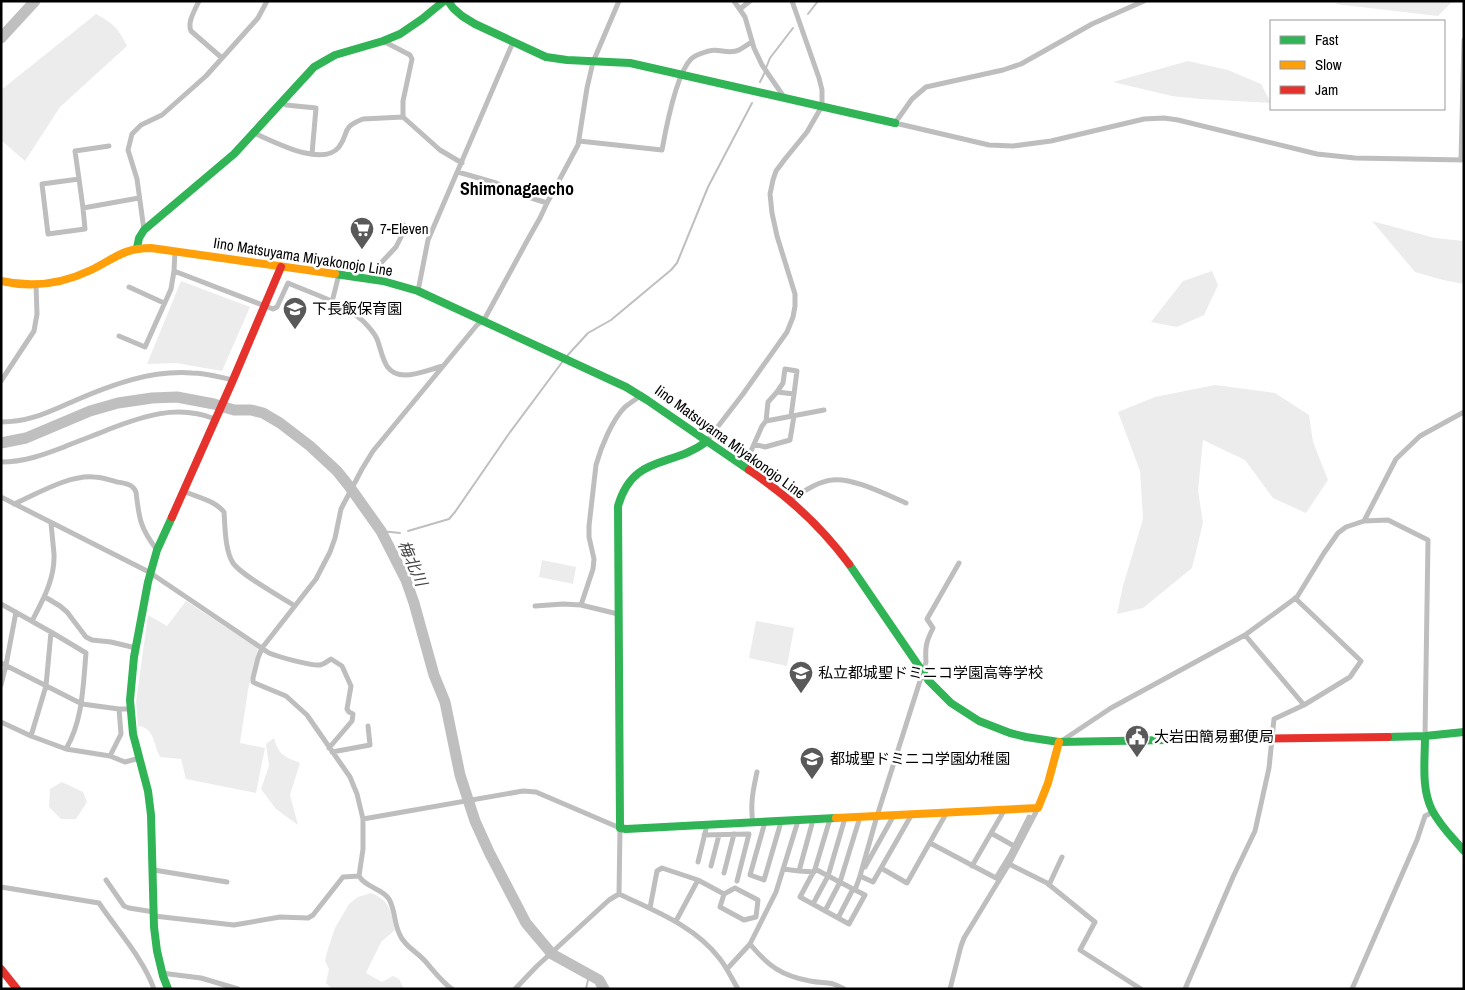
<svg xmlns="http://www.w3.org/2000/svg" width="1465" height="990" viewBox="0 0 1465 990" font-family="'Archivo Narrow','Noto Sans JP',sans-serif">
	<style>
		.green { fill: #ececec }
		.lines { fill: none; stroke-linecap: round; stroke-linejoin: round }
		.stream { stroke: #bfbfbf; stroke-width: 2 }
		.river { stroke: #bfbfbf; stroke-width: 11 }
		.street { stroke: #bebebe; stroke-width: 5 }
		.fast { stroke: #30b455; stroke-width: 8 }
		.slow { stroke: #ff9f0a; stroke-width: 8 }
		.jam { stroke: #e5322d; stroke-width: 8 }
		.labels { text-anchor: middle; stroke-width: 5; stroke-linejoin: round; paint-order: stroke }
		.poi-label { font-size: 15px; fill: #000; stroke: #fff; text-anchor: start }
		.street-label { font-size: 15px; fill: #000; stroke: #fff }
		.water-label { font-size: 16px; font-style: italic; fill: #444; stroke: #fff }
		.quarter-label { font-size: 18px; font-weight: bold; fill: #000; stroke: #fff }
	</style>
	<rect width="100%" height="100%" fill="#fff"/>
	<path class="green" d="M 1340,1 L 1453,1 L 1438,16 L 1335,4 Z
		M 96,14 C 114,24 118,28 127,46 L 60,107 L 25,161 L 1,140 L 1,90 Z
		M 1188,61 L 1228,70 L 1261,84 L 1271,103 L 1200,99 L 1172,96 L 1113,82 Z
		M 1372,221 L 1435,238 L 1464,241 L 1464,284 L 1443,280 L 1415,272 Z
		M 1212,271 L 1218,285 L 1204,315 L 1177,327 L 1151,322 L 1183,281 Z
		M 181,281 L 250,307 L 222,371 L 176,363 L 147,364 Z
		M 1215,385 L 1275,393 L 1309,415 L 1313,442 L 1328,480 L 1306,513 L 1273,498 L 1245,460 L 1203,440 L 1198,490 L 1203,523 L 1192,568 L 1143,608 L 1117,614 L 1123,586 L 1143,519 L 1140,471 L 1118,412 L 1155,397 Z
		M 542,560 L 576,567 L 573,584 L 539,577 Z
		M 186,601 L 255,646 L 258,649 L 248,690 L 240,743 L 265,748 L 256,793 L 186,779 L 181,759 L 160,757 C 153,744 155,728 138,726 L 136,702 L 148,615 L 167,626 Z
		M 756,621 L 794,628 L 787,666 L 749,658 Z
		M 274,738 C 279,756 284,756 300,763 L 290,795 L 298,825 L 276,809 L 261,789 L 269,766 L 266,744 Z
		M 62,782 L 83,792 L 87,802 L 76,819 L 61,819 L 49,807 L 50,789 Z
		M 371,893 C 390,901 391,910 395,930 L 381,942 L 366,973 L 382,982 L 393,976 L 399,979 L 404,989 L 335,989 L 331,988 L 326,983 L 329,969 L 325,961 L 327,952 L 335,928 L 349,904 L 358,897 Z"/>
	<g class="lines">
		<path class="stream" d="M 808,14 L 818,1
			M 766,68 L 770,58 L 793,28
			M 760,82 L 765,72
			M 566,357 L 588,333 L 611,320 L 671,270 L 677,263 L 708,187 L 752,103
			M 381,531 L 400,533
			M 408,531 L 449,519 L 455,512 L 508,435 L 563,361
			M 586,989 L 589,975"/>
		<path class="river" d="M 1,38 L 35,1
			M 1,443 L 26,438 L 90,411 L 118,403 L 152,398 L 177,397 L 214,404 L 234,410 L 251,410 L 263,413 L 280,423 L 310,446 L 337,471 L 349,486 L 381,531 L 406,580 L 414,603 L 434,675 L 445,702 L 460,775 L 475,821 L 489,852 L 526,923 L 552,954 L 599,980 L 604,989"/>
		<path class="street" d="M 199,1 C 195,10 187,22 191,31 L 222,58
			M 734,1 L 745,17 L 754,48 L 762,65 L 784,97
			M 1144,1 L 1092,24 L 1021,64 L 1003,70 L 926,87 L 912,99 L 895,123 L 989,145 L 1013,146 L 1051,141 L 1144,119 L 1164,118 L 1178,120 L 1317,154 L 1355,158 L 1464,160
			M 740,9 L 750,1
			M 383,41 L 410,55 L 412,59 L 403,101 L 403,117 L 440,150 L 462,163
			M 282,102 L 286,105 L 316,108 L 312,154
			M 254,133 C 273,141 322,168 339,147 C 350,132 340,128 363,119 L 403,117
			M 579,141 L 662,150 C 666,128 676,74 691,59 C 696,54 702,53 709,51 C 718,48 729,55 739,50 C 743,48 748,44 752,42
			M 1461,160 L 1464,40
			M 458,172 L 496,183 L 522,195 L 547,203
			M 79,179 L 75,151 L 109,146
			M 83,208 L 79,179 L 42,184 L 48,234 L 85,229 L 83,208 L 139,198
			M 144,230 L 137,179 L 128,150 L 132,134 L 141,125 L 162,115 L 206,76 L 258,18 L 267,1
			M 175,251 L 174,271 L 273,309 L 277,307 L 288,283 C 313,294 342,302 363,321 C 368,326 374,332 377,339 C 383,354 383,375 405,375 C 418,375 431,369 443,366
			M 378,280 L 380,264 L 396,247 L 401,237 L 404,225
			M 129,287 L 164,303
			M 418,291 L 428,240 L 513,42
			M 332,302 L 339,274
			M 119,336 L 145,347 L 171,289 L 174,271
			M 1,381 L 34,331 L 37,314 L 36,285
			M 791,416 L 794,394
			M 766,421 L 824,410
			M 1,422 C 30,422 48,412 74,401 C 111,385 150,370 192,373 C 206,373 219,377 233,380
			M 706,442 L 743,394 L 787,332 L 793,317 L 795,306 L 795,294 L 777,236 L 772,213 L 770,194 L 773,180 L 776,171 L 785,159 L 807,132 L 822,106 L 822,90 L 819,78 L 792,1
			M 754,444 L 765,447 L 790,440 L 794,416
			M 1,462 C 24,462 43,455 64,447 C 78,441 93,436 107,430 C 143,416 177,404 215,419
			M 744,467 L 762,426 L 766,421 L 768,402 L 777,392 L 794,394 L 797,371 L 785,369 L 783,383 L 777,392
			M 183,491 C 197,497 214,500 224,512 C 225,526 225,551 233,563 C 241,575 281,597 295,606
			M 1,497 L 149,572 L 269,653 C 279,657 311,666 320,665 C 324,664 328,661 331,659 L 342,666 L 351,686 L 347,709 L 349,712 L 353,714 L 352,721 L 329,748
			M 790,500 C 803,492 816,482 832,480 C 852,477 887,495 906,503
			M 14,504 C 37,494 68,475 94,477 C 102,477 109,480 117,482 C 124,483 133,484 136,492 C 139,518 140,528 157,550
			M 1364,521 L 1396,459 L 1420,436 L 1464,412
			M 45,597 L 60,606 L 67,612 L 86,637 L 92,640 L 111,642 L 136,648
			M 1,604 L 51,632 L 86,653 C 83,686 83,720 66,749 L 31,736 L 1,722
			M 535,606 L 563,604 L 581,605
			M 618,614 L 581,605 L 593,569 L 594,559 L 589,537 L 589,526 L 596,465 C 601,447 612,420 625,407 C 630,403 636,399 642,395
			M 32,621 C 43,600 55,579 54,554 C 53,544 52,533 51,523
			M 1245,635 L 1304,705
			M 1,663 L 82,704 L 119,709 L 129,709
			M 1,685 L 6,665 L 16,612
			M 119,709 L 121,734 L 110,756 L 125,762 L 140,758
			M 31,736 L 46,686 L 51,632
			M 1060,742 L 1111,708 L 1245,635 L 1297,597 L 1324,553 L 1338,533 L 1346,527 L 1364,521 L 1388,520 L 1428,540 L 1425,736
			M 66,749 L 110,756
			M 332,752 L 370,745 L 368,726
			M 363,819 L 523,791 L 536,792 L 620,828 L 619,894
			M 830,819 L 815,869 L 855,890 L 860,876 L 873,882 L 912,814
			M 765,822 L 750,875 L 764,880 L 781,822
			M 753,823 C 750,805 753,790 757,772
			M 991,833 L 1014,846
			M 704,835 L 749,834 L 737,881
			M 930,843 L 996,878 L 1010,855 L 1029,817
			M 698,862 L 707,825
			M 1009,864 L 1047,883 L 1095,922 L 1080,950 L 1141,989
			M 711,866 L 719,835
			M 972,866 L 1005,809
			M 865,867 L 894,815
			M 881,868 L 907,883 L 947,812
			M 783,869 L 799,871 L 813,820
			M 815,869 L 800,897 L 849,924 L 865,895 L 855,890
			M 154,870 L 227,882
			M 799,871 L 814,872
			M 724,873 L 734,834
			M 860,876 L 877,816 L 926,662 C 925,647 926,642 933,628 L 927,619 L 959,563
			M 106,880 L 124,906 L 129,908 L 154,912
			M 1049,885 L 1062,857
			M 1,887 L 99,903 C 117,930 143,958 154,989
			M 619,894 C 655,911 695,926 720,959 C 727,968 732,979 738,989
			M 813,904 L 828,876 L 845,818
			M 650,908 L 657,871 L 662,868 L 698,880 L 724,894 L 735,888 L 758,900 L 756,917 L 744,920 L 720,907 L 724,894
			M 825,911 L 840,882 L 860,817
			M 154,916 L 234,925 L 280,917 L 308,918 L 313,915 L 343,877 L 359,876
			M 838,918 L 853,889
			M 676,921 L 698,880
			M 750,944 C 768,966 782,976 810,981 C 826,984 829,980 844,989
			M 727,969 L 750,944 L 776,892 L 798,821
			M 161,973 L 201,978 L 238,989
			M 452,989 C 441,981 434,971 425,961 C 416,951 404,946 399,933 C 394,922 395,909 389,899 C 382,888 366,888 359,876 L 363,849 L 363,819 L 357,794 L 350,777 L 307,715 L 286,696 L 257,684 L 253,682 L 253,678 L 258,658 L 262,648 L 316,579 L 330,552 L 335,538 L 341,509 L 362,469 L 373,451 L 477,325 L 484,320 L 527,241 L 540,218 L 547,203 L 578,145 L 587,88 L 593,62 L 619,1
			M 515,989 L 537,966 L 609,900 L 619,894
			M 950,989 L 961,946 L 964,938 L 1009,864 L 1038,808
			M 1185,989 L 1233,877 L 1255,831 L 1269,768 L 1274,719 L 1304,705 L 1350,677 L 1361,661 L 1295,598
			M 1352,989 L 1417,840 L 1425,816 L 1433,812"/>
		<path class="fast" d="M 448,1 L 453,8 L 462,16 L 475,24 L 546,57 L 567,60 L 630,63 L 895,123
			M 137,248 L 139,238 L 144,230 L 234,154 L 314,67 L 335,55 L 383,41 L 400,34 L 422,19 L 444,1
			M 335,274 L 383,281 L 418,291 L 626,387 L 647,400 L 749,470
			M 706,442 C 671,468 633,454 618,506 L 620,828 L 626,829 L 836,818
			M 849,564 L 929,681 L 951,703 L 979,721 L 1010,733 L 1026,737 L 1059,742 L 1169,740
			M 1425,736 C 1425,761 1421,788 1432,810 C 1440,826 1453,838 1464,851
			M 1388,737 L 1425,736 L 1464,732
			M 168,989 L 163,976 L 157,951 L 154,927 L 151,815 L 148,791 L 133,734 L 130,700 L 134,657 L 148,582 L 157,550 L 172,517"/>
		<path class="slow" d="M 1,281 C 32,288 62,284 91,270 C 114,259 123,248 151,248 L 335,274
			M 836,818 L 1038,808 L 1048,783 L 1059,742"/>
		<path class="jam" d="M 749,470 C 788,496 821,526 849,564
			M 172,517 L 233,380 L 281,267
			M 1169,740 L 1388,737
			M 1,969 L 17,989"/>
	</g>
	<defs>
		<symbol id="supermarket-pin" viewBox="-11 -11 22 30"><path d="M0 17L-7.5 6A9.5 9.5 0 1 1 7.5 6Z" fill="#595959" stroke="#fff"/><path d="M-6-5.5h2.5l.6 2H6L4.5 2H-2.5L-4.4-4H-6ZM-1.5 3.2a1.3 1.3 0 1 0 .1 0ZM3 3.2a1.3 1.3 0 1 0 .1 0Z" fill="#fff"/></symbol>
		<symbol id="school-pin" viewBox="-11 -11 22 30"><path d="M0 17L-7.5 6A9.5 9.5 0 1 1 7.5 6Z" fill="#595959" stroke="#fff"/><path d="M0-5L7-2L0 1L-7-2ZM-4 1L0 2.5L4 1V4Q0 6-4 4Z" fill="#fff"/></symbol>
		<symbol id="civic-pin" viewBox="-11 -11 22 30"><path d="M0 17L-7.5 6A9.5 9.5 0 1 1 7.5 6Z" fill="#595959" stroke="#fff"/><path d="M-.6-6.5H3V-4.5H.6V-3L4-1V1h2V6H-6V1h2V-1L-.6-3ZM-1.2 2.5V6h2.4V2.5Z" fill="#fff"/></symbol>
	</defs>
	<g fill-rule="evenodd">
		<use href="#supermarket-pin" x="348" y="215" width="28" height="38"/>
		<use href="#school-pin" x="281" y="295" width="28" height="38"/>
		<use href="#school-pin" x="787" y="659" width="28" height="38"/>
		<use href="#civic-pin" x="1123" y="723" width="28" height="38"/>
		<use href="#school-pin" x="798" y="745" width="28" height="38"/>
	</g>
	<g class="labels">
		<g class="poi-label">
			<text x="380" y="234">7-Eleven</text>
			<text x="312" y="314">下長飯保育園</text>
			<text x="818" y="678">私立都城聖ドミニコ学園高等学校</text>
			<text x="1154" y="742">大岩田簡易郵便局</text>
			<text x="830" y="764">都城聖ドミニコ学園幼稚園</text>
		</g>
		<g class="street-label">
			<text transform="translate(303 257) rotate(9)" y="5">Iino Matsuyama Miyakonojo Line</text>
			<text transform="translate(730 442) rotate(36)" y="5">Iino Matsuyama Miyakonojo Line</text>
		</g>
		<g class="water-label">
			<text transform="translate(413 563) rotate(66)" y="6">梅北川</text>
		</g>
		<g class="quarter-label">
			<text x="517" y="195">Shimonagaecho</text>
		</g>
	</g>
	<rect width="1465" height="990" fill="none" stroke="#000000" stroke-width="5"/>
	<rect x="1270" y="20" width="175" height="90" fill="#ffffff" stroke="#999999"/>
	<rect x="1280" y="36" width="25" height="8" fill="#30b455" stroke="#999999"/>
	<text x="1315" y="45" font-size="15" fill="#000000">Fast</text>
	<rect x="1280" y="61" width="25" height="8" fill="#ff9f0a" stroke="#999999"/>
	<text x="1315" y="70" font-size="15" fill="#000000">Slow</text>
	<rect x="1280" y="86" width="25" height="8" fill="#e5322d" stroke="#999999"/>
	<text x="1315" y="95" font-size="15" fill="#000000">Jam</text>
</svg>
